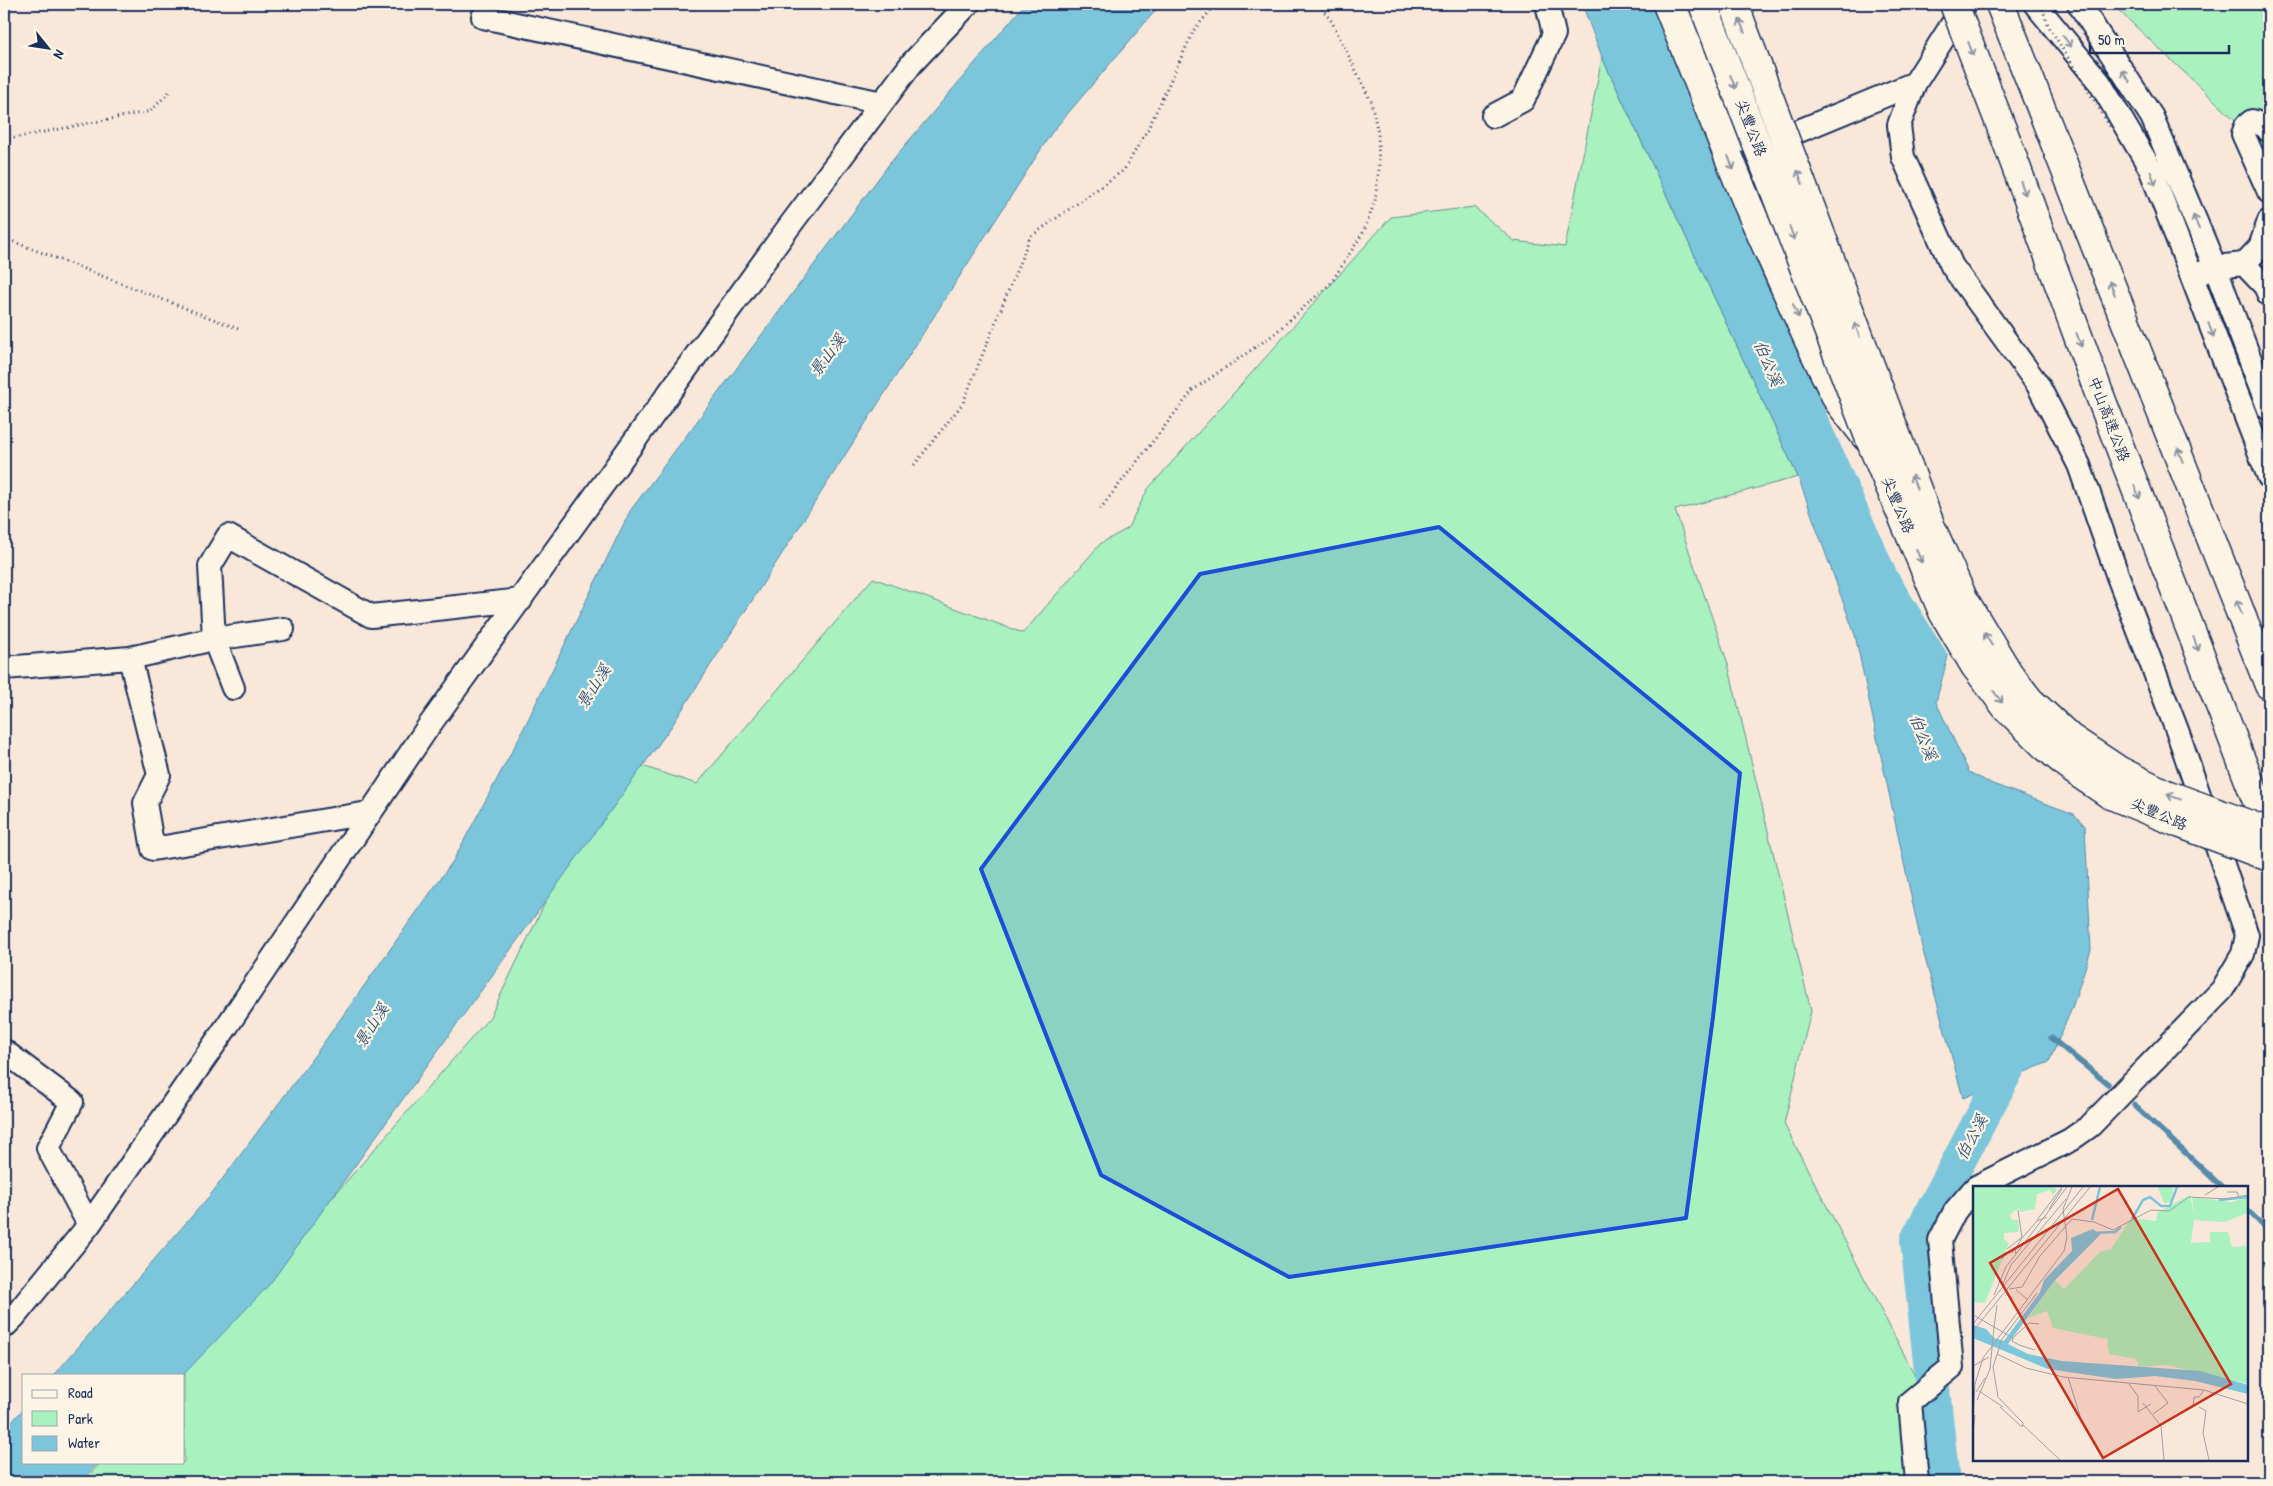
<svg xmlns="http://www.w3.org/2000/svg" width="2273" height="1486" viewBox="0 0 2273 1486" font-family="'Patrick Hand','LXGW WenKai TC',sans-serif">
	<style>
		.green { fill: #a9f2bf; stroke: #62908e }
		.water { fill: #7cc6dc; stroke: #558aaa }
		.pier { fill: #f9e8d9 }
		.lines { fill: none; stroke-linecap: round; stroke-linejoin: round }
		.stream { stroke: #558aaa; stroke-width: 5.5 }
		.river { stroke: #7cc6dc; stroke-width: 34 }
		.minor-casing { stroke: #1b2f5e; stroke-width: 26 }
		.major-casing { stroke: #1b2f5e; stroke-width: 31 }
		.highway-casing { stroke: #1b2f5e; stroke-width: 31 }
		.path { stroke: #1b2f5e; stroke-width: 3; stroke-dasharray: 1 4; stroke-linecap: butt }
		.minor { stroke: #fcf5e5; stroke-width: 22 }
		.major { stroke: #fcf5e5; stroke-width: 28 }
		.highway { stroke: #fcf5e5; stroke-width: 28 }
		.major-bridge-casing { stroke: #1b2f5e; stroke-width: 31; stroke-linecap: butt }
		.highway-bridge-casing { stroke: #1b2f5e; stroke-width: 31; stroke-linecap: butt }
		.path-bridge { stroke: #1b2f5e; stroke-width: 3; stroke-dasharray: 1 4; stroke-linecap: butt }
		.major-bridge { stroke: #fcf5e5; stroke-width: 28 }
		.highway-bridge { stroke: #fcf5e5; stroke-width: 28 }
		.oneway { stroke: #8c92a2 }
		.marked { fill: #1d4ed8; fill-opacity: 0.2; stroke: #1d4ed8; stroke-width: 4; stroke-linejoin: round }
		.labels { text-anchor: middle; stroke-width: 4.5; stroke-linejoin: round; paint-order: stroke }
		.street-label { font-size: 15px; fill: #1b2f5e; stroke: #fcf5e5 }
		.water-label { font-size: 16px; font-style: italic; fill: #33557e; stroke: #fcf5e5 }
		.inset-river { fill: none; stroke: #7cc6dc; stroke-width: 2.5 }
		.inset-road { fill: none; stroke: #a09ea8; stroke-width: 1 }
		.view { fill: #c8321e; fill-opacity: 0.15; stroke: #c8321e; stroke-width: 2.5 }
		.inset-edge { fill: none; stroke: #1b2f5e; stroke-width: 2.5 }
	</style>
	<rect width="100%" height="100%" fill="#f9e8d9"/>
	<filter id="ink" filterUnits="userSpaceOnUse"><feTurbulence type="fractalNoise" baseFrequency=".02" numOctaves="2"/><feDisplacementMap in="SourceGraphic" scale="10" xChannelSelector="R" yChannelSelector="G"/><feConvolveMatrix kernelMatrix="1 2 1 2 8 2 1 2 1" color-interpolation-filters="sRGB"/></filter>
	<g filter="url(#ink)">
		<path class="green" d="M 2113,4 L 2269,4 L 2269,152 L 2116,8 Z
			M 1602,57 L 1798,477 L 1675,510 L 1728,664 L 1811,1011 L 1784,1124 L 1954,1450 L 1932,1482 L 83,1482 L 101,1462 L 184,1462 L 184,1375 L 177,1375 L 490,1017 L 610,768 L 642,766 L 697,784 L 873,578 L 1023,633 L 1101,543 L 1127,529 L 1148,489 L 1391,217 L 1474,207 L 1514,241 L 1565,247 Z"/>
		<path class="water" d="M 1025,4 L 1161,4 L 1052,132 L 671,727 L 269,1285 L 183,1375 L 54,1375 L 212,1193 L 317,1052 L 453,861 L 517,742 L 630,511 L 890,163 Z
			M 1582,4 L 1659,4 L 1765,282 L 1954,633 L 1936,702 L 1969,772 L 1990,783 L 2074,814 L 2085,826 L 2091,950 L 2072,1008 L 2049,1062 L 1963,1098 L 1922,947 L 1855,635 L 1798,477 L 1602,57 Z
			M 24,1409 L 24,1462 L 99,1462 L 80,1482 L 4,1482 L 4,1429 Z"/>
		<path class="pier" d="M 1797,335 L 1835,381 L 1956,633 L 1950,658 L 1897,572 L 1820,399 Z"/>
		<g class="lines">
			<path class="stream" d="M 2051,1038 L 2108,1084
				M 2134,1105 L 2222,1187
				M 2247,1210 L 2269,1231"/>
			<path class="river" d="M 1943,1482 L 1917,1240 L 2021,1043"/>
			<defs>
				<path id="minor" d="M 1685,4 L 1731,126 L 1745,141 L 1765,145 L 1915,83
					M 1965,4 L 1915,83 L 1899,125 L 1903,157 L 1952,266 L 2038,385 L 2079,465 L 2117,574 L 2178,733 L 2247,935 L 2243,954 L 2222,990 L 2090,1126 L 2070,1140 L 1976,1187
					M 2035,4 L 2100,83 L 2150,168 L 2269,477
					M 2079,4 L 2152,117 L 2215,267 L 2269,409
					M 483,17 L 882,103
					M 1493,116 L 1523,100 L 1554,34 L 1547,4
					M 2269,131 L 2265,126 L 2252,121 L 2246,126 L 2243,134 L 2269,192
					M 2244,264 L 2260,247 L 2269,221
					M 2201,273 L 2215,267 L 2244,264 L 2265,286 L 2269,295
					M 130,658 L 159,775 L 145,803 L 153,849 L 368,813
					M 4,668 L 130,658 L 214,639 L 283,629
					M 233,688 L 214,639 L 210,566 L 228,536 L 371,616 L 521,600
					M 4,1051 L 72,1102 L 48,1148 L 89,1225
					M 4,1327 L 14,1317 L 89,1225 L 225,1029 L 426,730 L 788,228 L 912,63 L 968,4
					M 1917,1482 L 1910,1402 L 1952,1367 L 1940,1240 L 1955,1211 L 1974,1189"/>
				<path id="major" d="M 1667,4 L 1748,205 L 1808,339 L 1838,401 L 1866,437"/>
				<path id="highway" d="M 2000,4 L 2269,685
					M 2007,142 L 2100,396 L 2269,832"/>
			</defs>
			<use href="#minor" class="minor-casing"/>
			<use href="#major" class="major-casing"/>
			<use href="#highway" class="highway-casing"/>
			<path class="path" d="M 4,140 L 151,111 L 170,91
				M 4,238 L 239,329
				M 914,465 L 963,403 L 1030,237 L 1124,170 L 1148,129 L 1194,30 L 1216,4
				M 1100,509 L 1193,390 L 1273,335 L 1331,283 L 1364,231 L 1375,201 L 1379,168 L 1378,133 L 1371,101 L 1332,22 L 1319,4"/>
			<use href="#minor" class="minor"/>
			<use href="#major" class="major"/>
			<use href="#highway" class="highway"/>
			<defs>
				<path id="major-bridge" d="M 1703,4 L 1873,447 L 1943,612 L 1975,666 L 2006,707 L 2044,745 L 2075,771 L 2109,794 L 2181,824 L 2269,857
					M 1734,4 L 1931,527 L 1963,598 L 2009,674 L 2030,701 L 2070,738 L 2118,770 L 2166,794 L 2269,832"/>
				<path id="highway-bridge" d="M 1954,4 L 2007,142"/>
			</defs>
			<use href="#major-bridge" class="major-bridge-casing"/>
			<use href="#highway-bridge" class="highway-bridge-casing"/>
			<path class="path-bridge" d="M 2041,4 L 2048,25 L 2111,128"/>
			<use href="#major-bridge" class="major-bridge"/>
			<use href="#highway-bridge" class="highway-bridge"/>
		</g>
		<defs><path id="oneway-shaft" d="M-6 0H5M1.5-3L5.5 0L1.5 3" fill="none" stroke-width="1.6" stroke-linecap="round" stroke-linejoin="round" transform="scale(1.25)"/></defs>
		<g class="oneway">
			<use href="#oneway-shaft" transform="translate(1742 26) rotate(-112)"/>
			<use href="#oneway-shaft" transform="translate(2067 41) rotate(52)"/>
			<use href="#oneway-shaft" transform="translate(1971 49) rotate(69)"/>
			<use href="#oneway-shaft" transform="translate(2126 76) rotate(-123)"/>
			<use href="#oneway-shaft" transform="translate(1733 82) rotate(69)"/>
			<use href="#oneway-shaft" transform="translate(1731 163) rotate(68)"/>
			<use href="#oneway-shaft" transform="translate(1800 177) rotate(-111)"/>
			<use href="#oneway-shaft" transform="translate(2153 178) rotate(69)"/>
			<use href="#oneway-shaft" transform="translate(2023 188) rotate(70)"/>
			<use href="#oneway-shaft" transform="translate(2196 222) rotate(-113)"/>
			<use href="#oneway-shaft" transform="translate(1792 233) rotate(69)"/>
			<use href="#oneway-shaft" transform="translate(2112 288) rotate(-112)"/>
			<use href="#oneway-shaft" transform="translate(1796 311) rotate(66)"/>
			<use href="#oneway-shaft" transform="translate(1857 330) rotate(-111)"/>
			<use href="#oneway-shaft" transform="translate(2211 330) rotate(69)"/>
			<use href="#oneway-shaft" transform="translate(2079 340) rotate(70)"/>
			<use href="#oneway-shaft" transform="translate(2180 455) rotate(-111)"/>
			<use href="#oneway-shaft" transform="translate(1914 482) rotate(-111)"/>
			<use href="#oneway-shaft" transform="translate(2137 492) rotate(69)"/>
			<use href="#oneway-shaft" transform="translate(1919 556) rotate(67)"/>
			<use href="#oneway-shaft" transform="translate(2239 607) rotate(-111)"/>
			<use href="#oneway-shaft" transform="translate(1988 639) rotate(-121)"/>
			<use href="#oneway-shaft" transform="translate(2196 644) rotate(69)"/>
			<use href="#oneway-shaft" transform="translate(1998 697) rotate(53)"/>
			<use href="#oneway-shaft" transform="translate(2174 797) rotate(-160)"/>
		</g>
	</g>
	<path class="marked" d="M 1439,527 L 1740,773 L 1713,1017 L 1686,1218 L 1289,1277 L 1101,1175 L 981,869 L 1200,574 Z"/>
	<g class="labels">
		<g class="street-label">
			<text transform="translate(1751 128) rotate(69)" y="5">尖豐公路</text>
			<text transform="translate(2109 419) rotate(69)" y="5">中山高速公路</text>
			<text transform="translate(1898 505) rotate(67)" y="5">尖豐公路</text>
			<text transform="translate(2159 814) rotate(23)" y="5">尖豐公路</text>
		</g>
		<g class="water-label">
			<text transform="translate(827 355) rotate(-53)" y="6">景山溪</text>
			<text transform="translate(1769 363) rotate(67)" y="6">伯公溪</text>
			<text transform="translate(593 686) rotate(-57)" y="6">景山溪</text>
			<text transform="translate(1924 737) rotate(69)" y="6">伯公溪</text>
			<text transform="translate(371 1025) rotate(-57)" y="6">景山溪</text>
			<text transform="translate(1971 1137) rotate(-62)" y="6">伯公溪</text>
		</g>
	</g>
	<g transform="translate(1973 1186)">
		<rect width="275" height="275" fill="#f9e8d9"/>
		<path d="M 0,1 L 81,1 L 84,4 L 80,9 L 77,4 L 64,8 L 62,23 L 47,26 L 46,22 L 36,29 L 39,34 L 45,34 L 46,43 L 45,46 L 31,47 L 31,53 L 36,57 L 12,117 L 0,116 ZM 185,1 L 200,1 L 199,16 L 191,17 ZM 217,9 L 221,29 L 219,11 L 259,16 L 275,11 L 275,27 L 251,36 L 221,34 L 218,57 L 237,56 L 237,46 L 255,46 L 259,61 L 275,60 L 275,198 L 193,179 L 166,181 L 163,173 L 136,168 L 134,153 L 80,142 L 74,125 L 55,132 L 82,94 L 91,103 L 127,66 L 138,63 L 158,32 L 183,35 L 185,26 Z" fill="#a9f2bf"/>
		<path d="M 120,43 L 127,49 L 82,94 L 35,158 L 55,168 L 89,175 L 227,185 L 275,199 L 275,208 L 222,195 L 182,190 L 143,193 L 75,183 L 0,152 L 0,139 L 13,143 L 21,152 L 31,155 L 67,106 L 71,94 L 99,65 L 98,52 Z" fill="#7cc6dc"/>
		<path class="inset-river" d="M 246,14 L 275,11M 159,33 L 170,14 L 177,11 L 188,20 L 197,20 L 204,1M 119,34 L 127,1M 120,47 L 142,46 L 148,41"/>
		<path class="inset-road" d="M 254,6 L 264,6 L 266,11M 232,9 L 245,1M 76,23 L 89,3M 45,24 L 49,52M 64,34 L 89,1M 34,63 L 48,52M 43,68 L 42,63 L 49,52 L 64,35 L 74,31M 30,69 L 29,73 L 35,66 L 41,66M 29,100 L 38,79 L 93,13M 36,103 L 49,101 L 67,70 L 99,33 L 121,36 L 140,44 L 178,24 L 196,25 L 216,11 L 253,13 L 275,9M 43,104 L 55,114M 21,109 L 33,81 L 94,1M 24,119 L 21,141 L 40,152 L 39,155 L 46,159 L 62,164M 2,130 L 21,141 L 17,183 L 4,214M 0,138 L 110,1M 0,145 L 117,1M 40,152 L 56,137 L 66,138M 24,168 L 53,182 L 90,191 L 231,204 L 275,218M 0,180 L 16,171M 95,191 L 107,230M 156,198 L 165,210 L 165,226 L 178,218M 6,205 L 30,221M 3,206 L 12,192M 170,217 L 188,240 L 191,274M 220,220 L 221,211 L 226,211 L 231,204M 27,221 L 49,241M 226,221 L 233,225 L 230,247 L 236,274M 180,228 L 195,217 L 182,200M 0,233 L 2,198 L 10,172 L 91,65 L 94,51 L 90,23 L 99,1M 49,238 L 87,274M 49,241 L 50,237 L 25,211 L 20,181 L 29,153 L 64,107M 0,247 L 2,229"/>
		<path class="view" d="M 145,3 L 258,198 L 130,272 L 17,77 Z"/>
		<rect width="275" height="275" class="inset-edge"/>
	</g>
	<rect width="2273" height="1486" fill="none" stroke="#fcf5e5" stroke-width="20"/>
	<rect x="10" y="10" width="2253" height="1466" fill="none" stroke="#1b2f5e" stroke-width="2" filter="url(#ink)"/>
	<rect x="22" y="1374" width="162" height="90" fill="#fcf5e5" stroke="#a2a6af"/>
	<rect x="32" y="1390" width="25" height="8" fill="#fcf5e5" stroke="#a2a6af"/>
	<text x="68" y="1398" font-size="15" fill="#1b2f5e">Road</text>
	<rect x="32" y="1411" width="25" height="15" fill="#a9f2bf" stroke="#a2a6af"/>
	<text x="68" y="1424" font-size="15" fill="#1b2f5e">Park</text>
	<rect x="32" y="1436" width="25" height="15" fill="#7cc6dc" stroke="#a2a6af"/>
	<text x="68" y="1448" font-size="15" fill="#1b2f5e">Water</text>
	<g transform="translate(48 48) rotate(120)" stroke="#fcf5e5" stroke-width="4" paint-order="stroke">
	<path d="M0-4L9 19L0 12L-9 19Z" fill="#1b2f5e"/>
	<text y="-8" font-size="14" font-weight="bold" text-anchor="middle" fill="#1b2f5e">N</text>
	</g>
	<path d="M2090 45v8h139v-8" fill="none" stroke="#1b2f5e" stroke-width="2.5"/>
	<text x="2098" y="45" font-size="15" fill="#1b2f5e" stroke="#fcf5e5" stroke-width="4" paint-order="stroke">50 m</text>
</svg>
